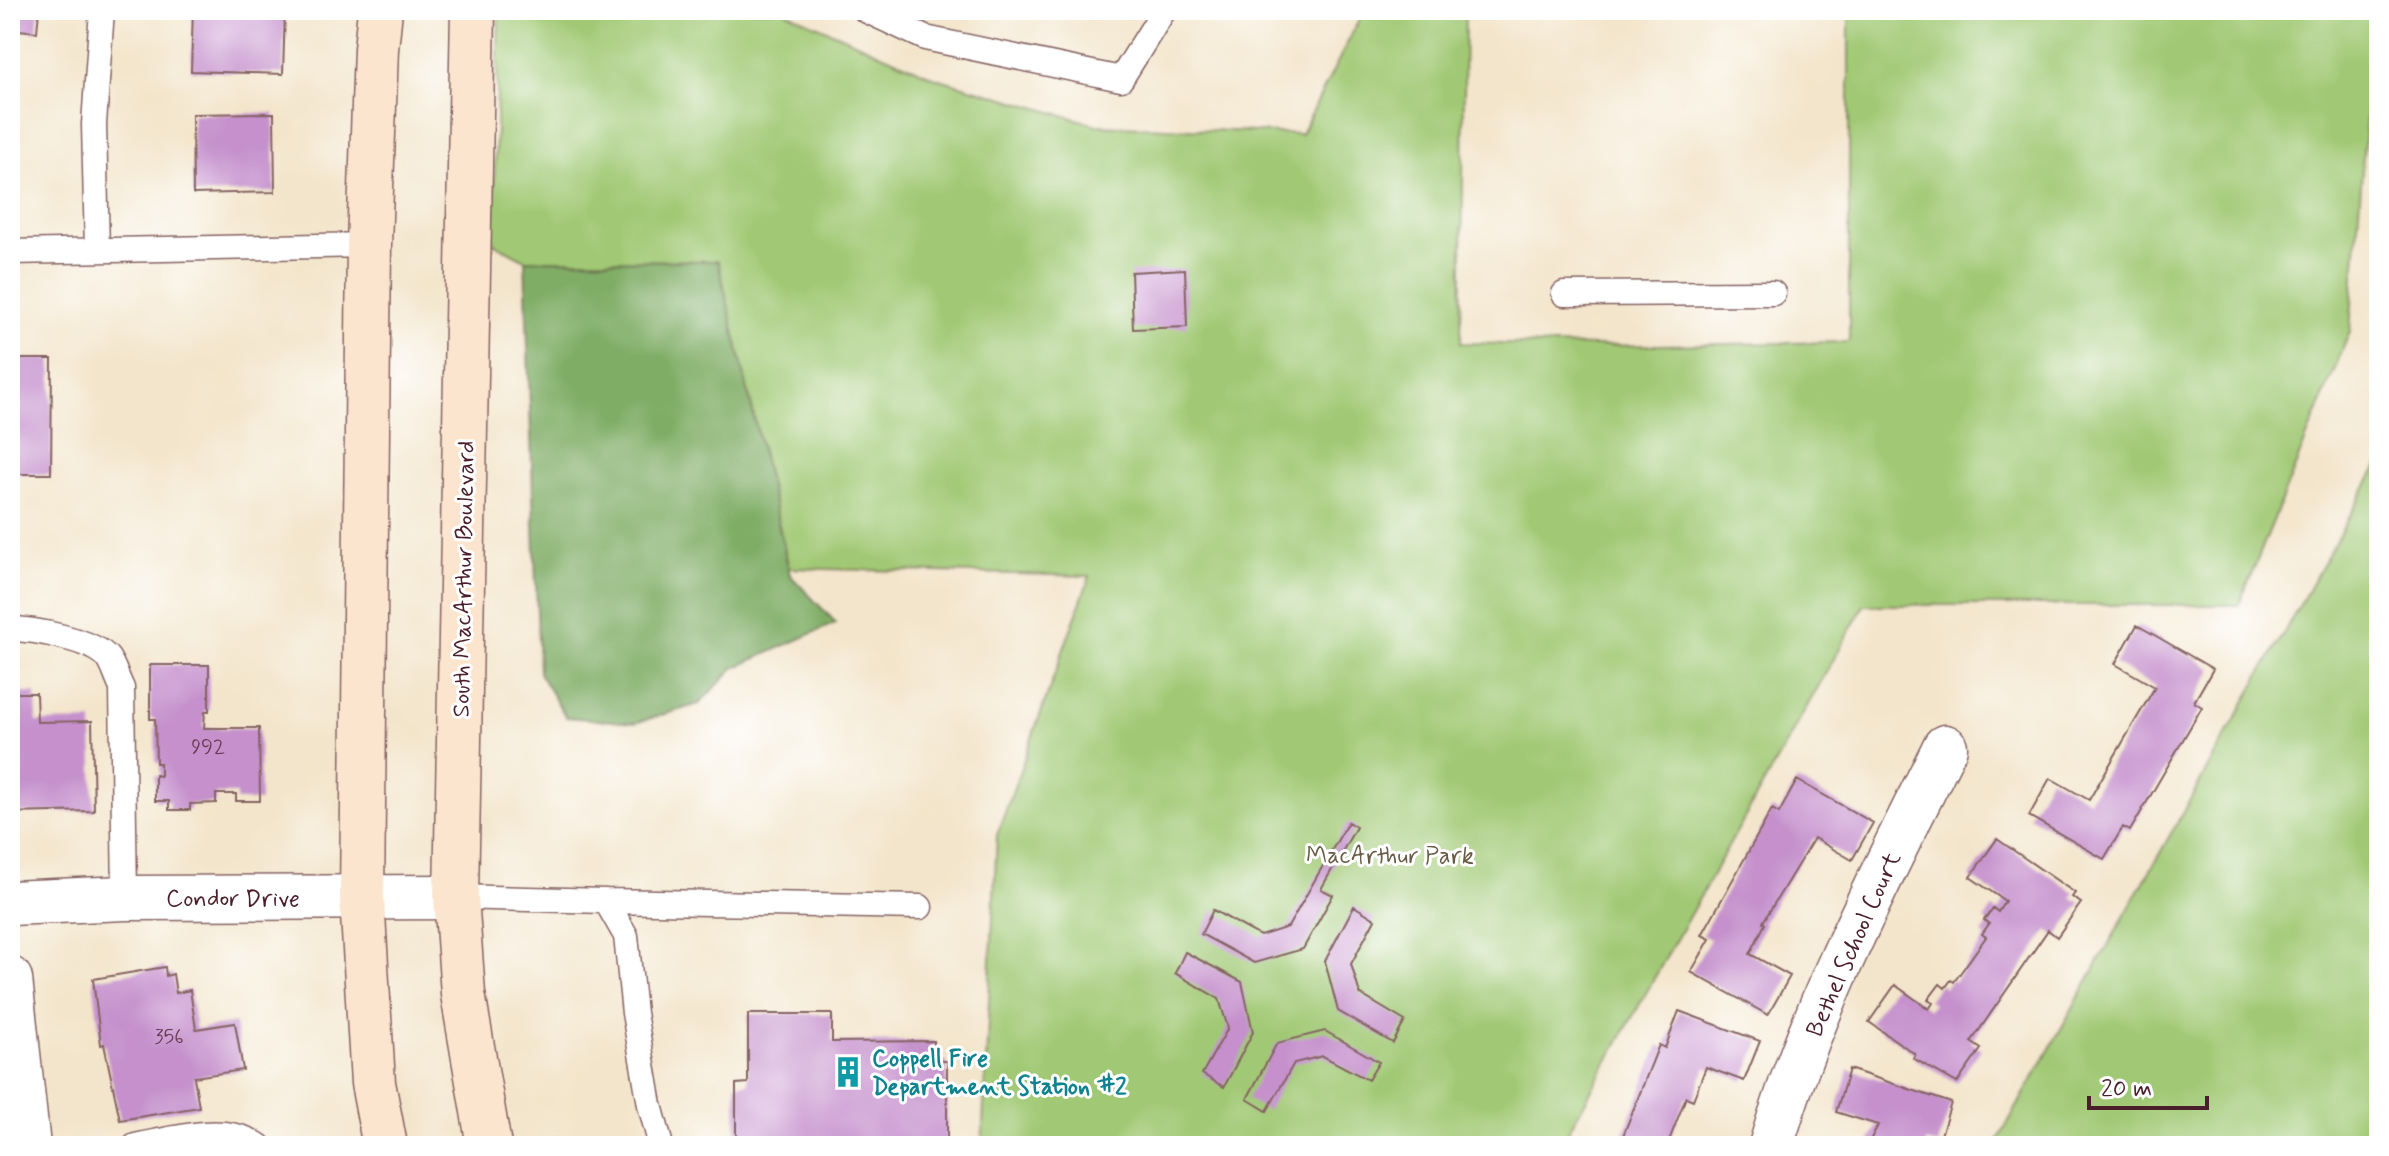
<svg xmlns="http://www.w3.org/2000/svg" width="2389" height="1156" viewBox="0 0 2389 1156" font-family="Mynerve,sans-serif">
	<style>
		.green { fill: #a1c974; stroke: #767450; stroke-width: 2 }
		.forest { fill: #80ad66; stroke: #656648; stroke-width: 2 }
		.building { fill: #c590cc }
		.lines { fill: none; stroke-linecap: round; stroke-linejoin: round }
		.lane-casing { stroke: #856463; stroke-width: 27 }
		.street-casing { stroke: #856463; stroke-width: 47 }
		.secondary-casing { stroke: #856463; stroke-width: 47 }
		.lane { stroke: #fff; stroke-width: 24 }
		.street { stroke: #fff; stroke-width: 44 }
		.secondary { stroke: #fbe5cf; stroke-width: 44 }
		.labels { text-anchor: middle; stroke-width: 6; stroke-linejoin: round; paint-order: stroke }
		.number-label { font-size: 20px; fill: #693b53 }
		.street-label { font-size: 24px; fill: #4a1f2b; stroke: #fff }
		.park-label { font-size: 24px; fill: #685a45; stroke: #fff }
		.culture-label { font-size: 24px; font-weight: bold; fill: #0d838f; stroke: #fff; text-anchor: start }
	</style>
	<rect width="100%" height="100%" fill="#fff"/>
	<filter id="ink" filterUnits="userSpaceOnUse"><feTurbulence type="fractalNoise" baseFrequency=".0125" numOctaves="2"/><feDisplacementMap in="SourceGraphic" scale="16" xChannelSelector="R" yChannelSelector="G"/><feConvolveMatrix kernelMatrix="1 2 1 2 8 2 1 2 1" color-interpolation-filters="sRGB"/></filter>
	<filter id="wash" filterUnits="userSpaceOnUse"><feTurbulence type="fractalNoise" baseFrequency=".006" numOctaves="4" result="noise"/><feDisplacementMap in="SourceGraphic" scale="32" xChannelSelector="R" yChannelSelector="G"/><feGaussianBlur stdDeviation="1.8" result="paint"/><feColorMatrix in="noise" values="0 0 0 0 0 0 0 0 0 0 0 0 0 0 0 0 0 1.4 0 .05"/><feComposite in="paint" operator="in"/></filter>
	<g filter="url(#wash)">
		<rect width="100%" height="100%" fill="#f3e5cb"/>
		<path class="green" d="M 499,10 L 782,10 L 936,78 L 1097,125 L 1301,134 L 1364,10 L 1465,10 L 1461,343 L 1596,346 L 1849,342 L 1849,10 L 2374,10 L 2350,331 L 2239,605 L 1864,605 L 1560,1146 L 982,1146 L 997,835 L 1090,576 L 789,568 L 718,261 L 525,260 L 493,243 Z
			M 2379,464 L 2379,1146 L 1995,1146 Z"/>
		<path class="forest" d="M 525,260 L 718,261 L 790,575 L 836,623 L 734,668 L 699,704 L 635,723 L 566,717 L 539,673 Z"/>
		<g id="blocks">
			<path class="building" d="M 10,10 L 39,10 L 37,32 L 10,29 Z
				M 193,10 L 285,10 L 283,74 L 191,71 Z
				M 274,113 L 275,192 L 193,194 L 192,114 Z
				M 1185,269 L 1187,327 L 1133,329 L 1131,272 Z
				M 10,359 L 52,359 L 51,474 L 10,474 Z
				M 2137,625 L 2213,669 L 2194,702 L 2202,707 L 2130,831 L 2123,827 L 2104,859 L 2029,816 L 2050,778 L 2089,800 L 2155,687 L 2115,664 Z
				M 150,665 L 209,665 L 209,711 L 205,711 L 204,728 L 259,728 L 260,801 L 236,801 L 236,794 L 216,794 L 216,803 L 190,804 L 190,810 L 169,810 L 169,801 L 155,801 L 155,775 L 160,776 L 160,763 L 156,763 L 155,719 L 150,719 Z
				M 10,693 L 36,693 L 37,722 L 92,721 L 94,811 L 10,813 Z
				M 1797,780 L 1873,823 L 1852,860 L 1814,838 L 1763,922 L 1765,924 L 1750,954 L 1790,976 L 1768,1015 L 1691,972 L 1710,939 L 1702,935 L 1772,809 L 1779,813 Z
				M 1348,822 L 1356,827 L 1321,889 L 1333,895 L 1303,949 L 1254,963 L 1201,934 L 1213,910 L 1260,936 L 1288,927 Z
				M 1997,839 L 2075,893 L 2072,897 L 2081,903 L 2057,937 L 2048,930 L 1971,1042 L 1981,1049 L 1957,1083 L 1913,1058 L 1915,1054 L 1869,1022 L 1895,985 L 1929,1009 L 1933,1003 L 1928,1000 L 1940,984 L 1945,988 L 1951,980 L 1954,982 L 1986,937 L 1982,934 L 1989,924 L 1984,920 L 1993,908 L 1998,912 L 2005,901 L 1970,877 Z
				M 1354,906 L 1375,919 L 1351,964 L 1360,994 L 1405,1021 L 1393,1043 L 1338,1011 L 1325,961 Z
				M 1185,952 L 1242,982 L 1253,1032 L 1224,1087 L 1202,1074 L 1228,1028 L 1219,999 L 1175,973 Z
				M 165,967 L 166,976 L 173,974 L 176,993 L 190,990 L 196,1029 L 235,1023 L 243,1070 L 194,1077 L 199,1107 L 120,1120 L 104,1044 L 101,1045 L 93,979 Z
				M 1679,1011 L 1760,1041 L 1744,1081 L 1706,1067 L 1693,1100 L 1686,1097 L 1667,1146 L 1619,1146 L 1659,1045 L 1665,1048 Z
				M 748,1014 L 832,1014 L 832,1042 L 934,1041 L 934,1061 L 947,1061 L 947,1146 L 748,1146 L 748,1141 L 736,1141 L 736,1084 L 748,1083 Z
				M 1325,1031 L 1379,1062 L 1368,1080 L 1323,1056 L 1294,1063 L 1267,1111 L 1247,1099 L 1277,1043 Z
				M 1849,1069 L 1951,1103 L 1938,1145 L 1926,1142 L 1925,1146 L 1867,1146 L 1878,1125 L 1836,1112 Z"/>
		</g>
	</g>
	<g filter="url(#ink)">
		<use href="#blocks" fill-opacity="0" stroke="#856463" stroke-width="2"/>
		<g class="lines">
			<defs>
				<path id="lane" d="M 865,10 L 925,38 L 1121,79 L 1164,10
					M 97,250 L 94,124 L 102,10
					M 10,252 L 369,245
					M 1564,294 L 1773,293
					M 10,629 C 32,629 94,640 108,658 C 114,666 117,679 122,688 L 125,898
					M 456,897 L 606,901 L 626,936 L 634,1013 L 650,1105 L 661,1146
					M 606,901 L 920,907
					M 135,1146 C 173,1139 224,1122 259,1146"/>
				<path id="street" d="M 10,903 L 125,898 L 456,897
					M 10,979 L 28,1146
					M 1771,1146 C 1812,1006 1881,877 1945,747"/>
				<path id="secondary" d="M 380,10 L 376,49 L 369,245 L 362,898 L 373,1083 L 385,1146
					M 473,10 L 456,897 L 463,994 L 489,1146"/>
			</defs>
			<use href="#lane" class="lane-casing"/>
			<use href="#street" class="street-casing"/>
			<use href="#secondary" class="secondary-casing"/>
			<use href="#lane" class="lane"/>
			<use href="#street" class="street"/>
			<use href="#secondary" class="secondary"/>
		</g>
	</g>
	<defs>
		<symbol id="building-bare" viewBox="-9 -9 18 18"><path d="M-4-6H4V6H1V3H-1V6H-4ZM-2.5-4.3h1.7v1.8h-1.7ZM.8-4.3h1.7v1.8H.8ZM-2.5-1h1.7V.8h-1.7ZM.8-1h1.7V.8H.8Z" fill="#0f9aa8" stroke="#fff" stroke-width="2.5" paint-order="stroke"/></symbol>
	</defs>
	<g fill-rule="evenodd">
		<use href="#building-bare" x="826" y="1050" width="44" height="44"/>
	</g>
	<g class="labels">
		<g class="number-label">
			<text x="208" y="753">992</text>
			<text x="169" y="1043">356</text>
		</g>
		<g class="street-label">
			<text transform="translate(463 579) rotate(-89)" y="8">South MacArthur Boulevard</text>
			<text x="233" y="906">Condor Drive</text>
			<text transform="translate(1853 944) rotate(-66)" y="8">Bethel School Court</text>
		</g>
		<g class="park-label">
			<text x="1390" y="863">MacArthur Park</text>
		</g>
		<g class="culture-label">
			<text x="872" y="1066">Coppell Fire<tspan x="872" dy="28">Department Station #2</tspan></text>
		</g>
	</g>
	<rect width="2389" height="1156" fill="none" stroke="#fff" stroke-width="40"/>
	<path d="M2089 1096v12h118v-12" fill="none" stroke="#4a1f2b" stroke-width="4"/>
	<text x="2101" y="1096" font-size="24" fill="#4a1f2b" stroke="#ffffff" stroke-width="6" paint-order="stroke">20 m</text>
</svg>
